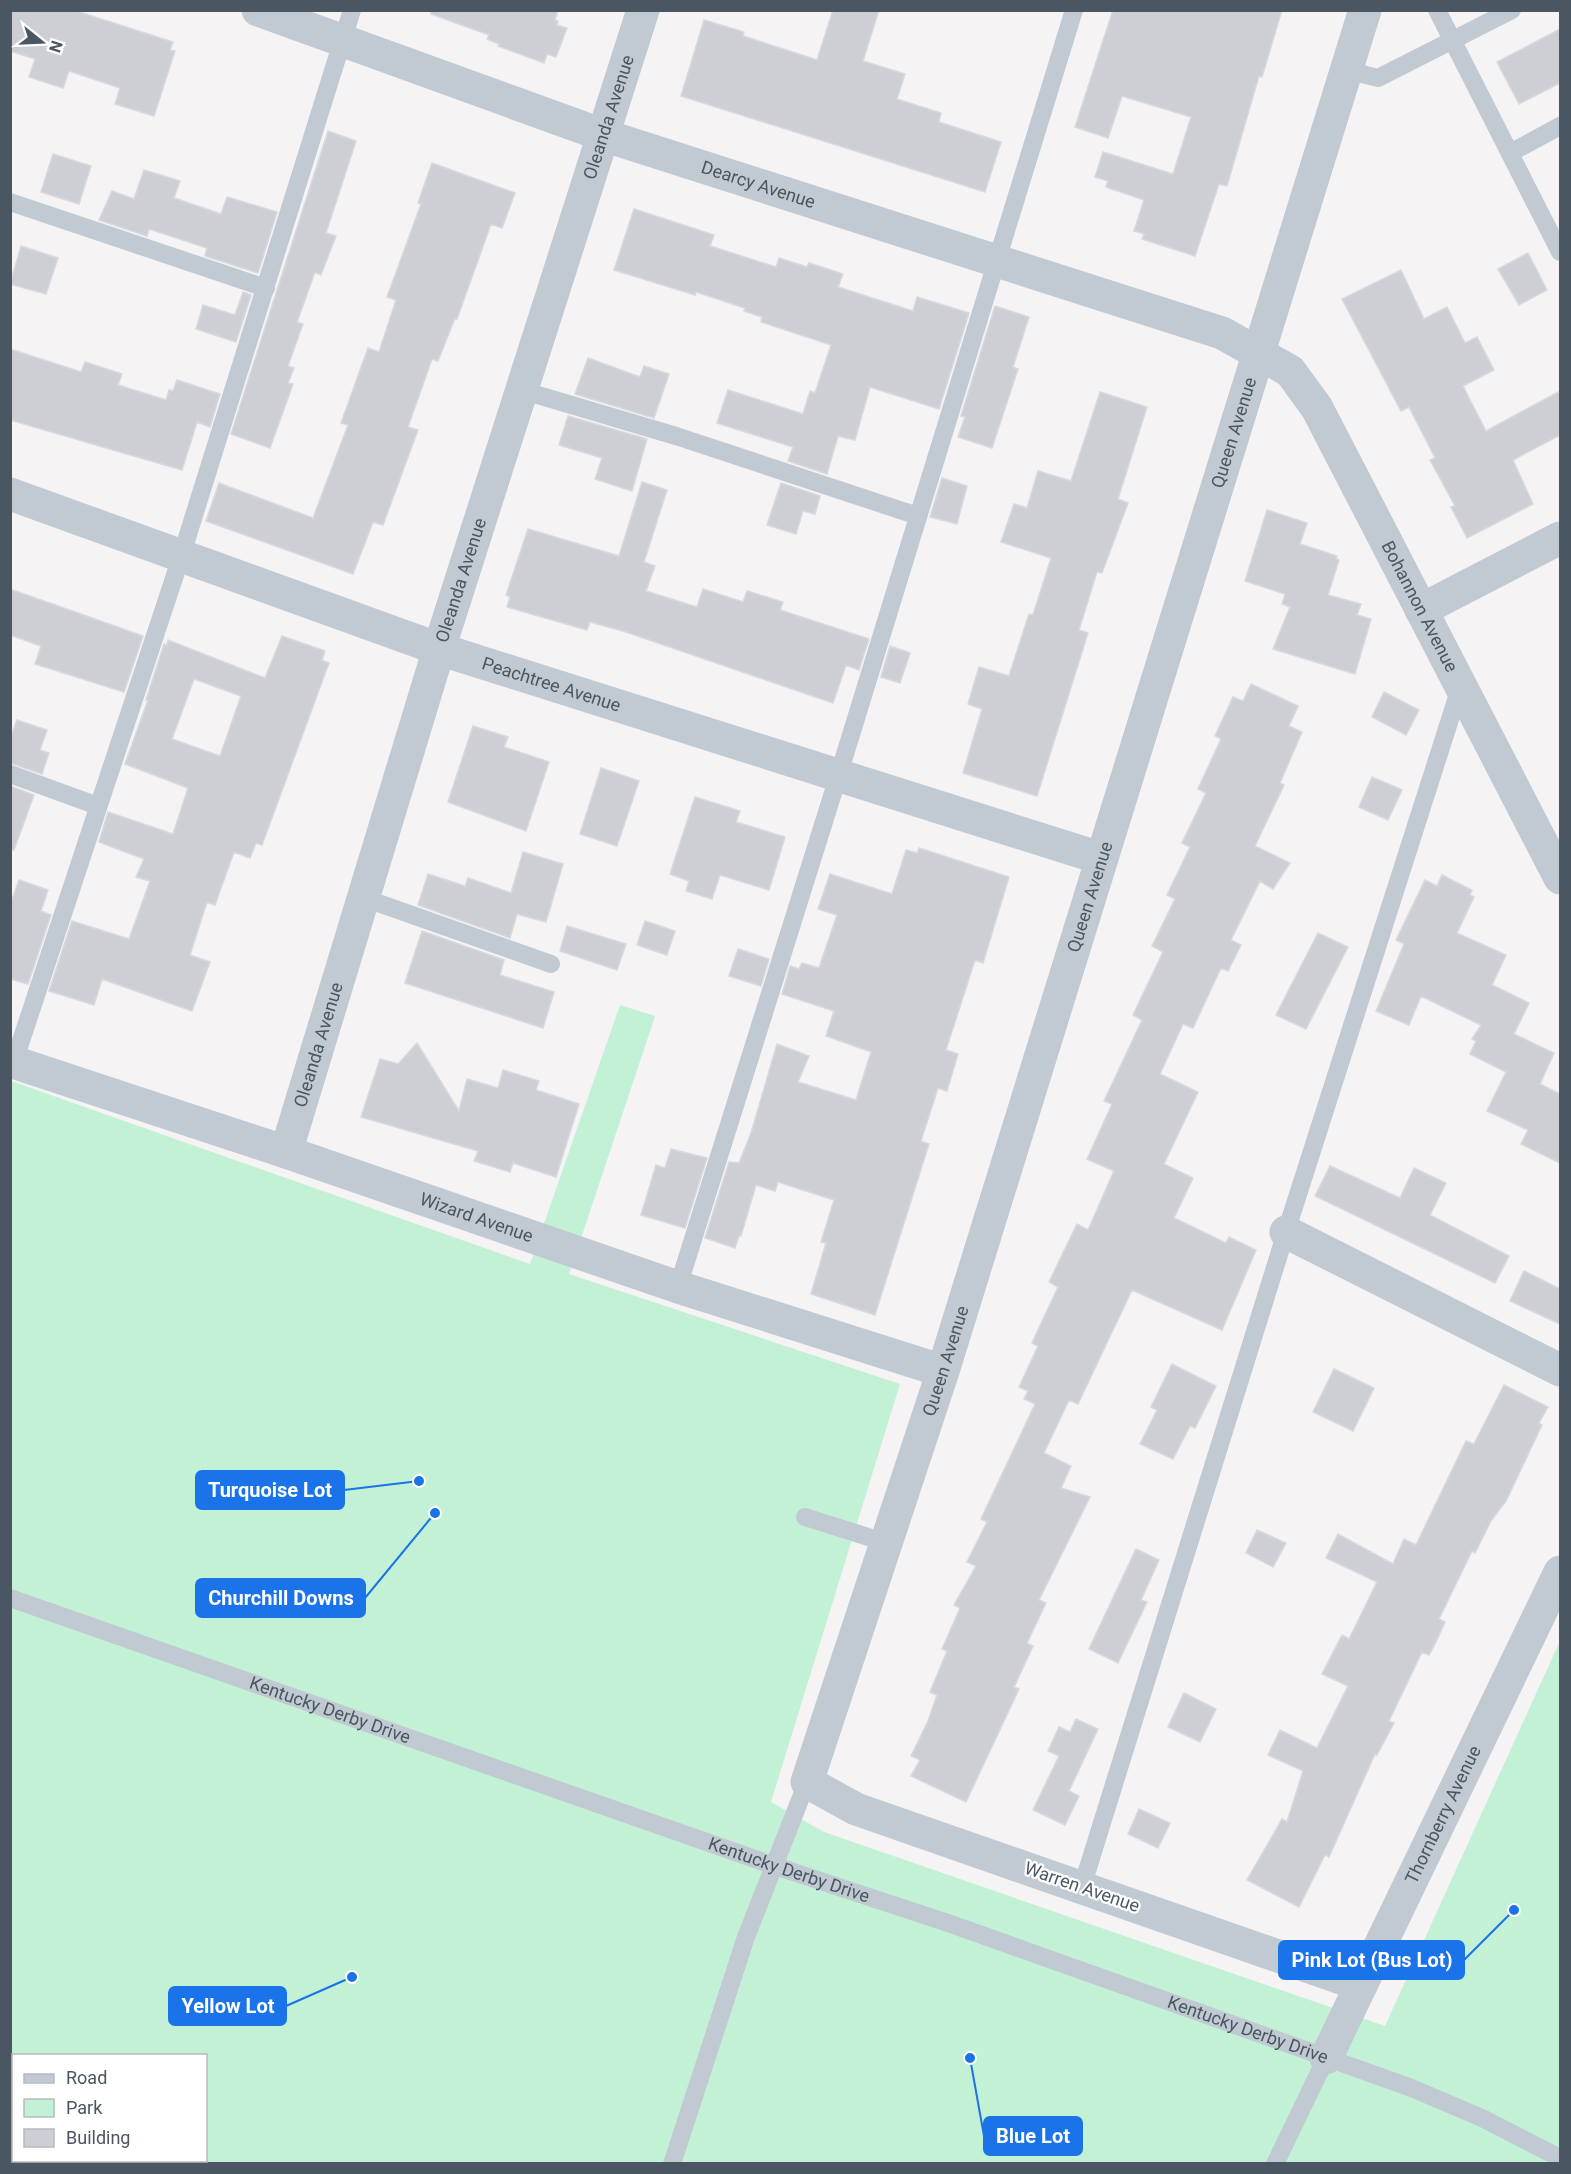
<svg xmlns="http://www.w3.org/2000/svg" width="1571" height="2174" viewBox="0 0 1571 2174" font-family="Roboto,sans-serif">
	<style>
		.green { fill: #c3f1d5; fill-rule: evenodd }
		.building { fill: #cdcfd5; stroke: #d7d9de; stroke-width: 1.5; fill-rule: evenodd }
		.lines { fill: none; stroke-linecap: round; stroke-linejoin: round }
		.lane { stroke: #c1cad2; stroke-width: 18 }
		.street { stroke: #c1cad2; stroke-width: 33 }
		.labels { text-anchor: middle; stroke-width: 4.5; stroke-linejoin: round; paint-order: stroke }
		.street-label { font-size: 18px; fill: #4a5661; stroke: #fff }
		.leader { fill: none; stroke: #1a73e8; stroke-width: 2 }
		.callout-dot { fill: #1a73e8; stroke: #fff; stroke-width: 2 }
		.callout { fill: #1a73e8; stroke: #1a73e8; stroke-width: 2 }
		.callout-label { font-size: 20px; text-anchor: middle; font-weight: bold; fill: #fff }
	</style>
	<rect width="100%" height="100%" fill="#f5f3f3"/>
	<path class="green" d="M 620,1005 L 655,1016 L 569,1274 L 900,1384 L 771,1802 L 824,1832 L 1385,2026 L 1560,1641 L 1560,2163 L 11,2164 L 11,1081 L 530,1264 ZM 14,2056 L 206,2056 L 206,2160 L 14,2160 Z"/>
	<path class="building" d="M 10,10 L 73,10 L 173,42 L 170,50 L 175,51 L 154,116 L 115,104 L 120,88 L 69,71 L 63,88 L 29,77 L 35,59 L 10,51 Z
		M 431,10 L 558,10 L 555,20 L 558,21 L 557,25 L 567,28 L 556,57 L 547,54 L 544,63 L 498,46 L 499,44 L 487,39 L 489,35 L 431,14 Z
		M 833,10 L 879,10 L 863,61 L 905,74 L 897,99 L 941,113 L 939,122 L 1001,142 L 985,192 L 681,96 L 704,20 L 744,32 L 743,36 L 817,60 Z
		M 1113,10 L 1282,10 L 1262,77 L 1259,76 L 1227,186 L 1219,184 L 1195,256 L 1142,239 L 1144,234 L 1134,231 L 1144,200 L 1106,187 L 1108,181 L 1095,177 L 1103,152 L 1173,174 L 1191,117 L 1122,96 L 1108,138 L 1075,127 Z
		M 1560,29 L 1560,83 L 1519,104 L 1497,62 Z
		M 328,131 L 356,141 L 326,233 L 336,236 L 321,275 L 315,272 L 297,322 L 303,324 L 288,366 L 294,368 L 288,383 L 293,384 L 270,448 L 231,434 Z
		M 53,154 L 91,166 L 79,204 L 41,192 Z
		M 432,163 L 515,193 L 502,228 L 491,224 L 457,319 L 455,318 L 438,361 L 432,359 L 408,427 L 418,430 L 383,525 L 373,522 L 353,574 L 206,521 L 219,483 L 313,518 L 348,425 L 341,423 L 368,348 L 379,352 L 396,300 L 387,297 L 421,204 L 418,203 Z
		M 144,170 L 180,181 L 174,198 L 221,214 L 227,197 L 277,212 L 258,273 L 205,256 L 207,248 L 149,229 L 147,236 L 99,220 L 112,191 L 134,199 Z
		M 634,209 L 714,235 L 710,246 L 776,267 L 779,258 L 807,267 L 809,263 L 843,274 L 838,287 L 913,311 L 917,297 L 969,313 L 939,409 L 870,387 L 855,440 L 838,436 L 827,474 L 788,461 L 793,447 L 717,423 L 728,390 L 803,414 L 810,391 L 815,393 L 831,345 L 761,322 L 762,317 L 744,311 L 745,308 L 696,292 L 695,295 L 614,270 Z
		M 21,246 L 58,258 L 46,294 L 10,284 Z
		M 1528,253 L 1547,290 L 1519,305 L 1498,269 Z
		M 1401,270 L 1424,319 L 1447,307 L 1465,343 L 1477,337 L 1494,370 L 1463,386 L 1486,431 L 1560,391 L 1560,435 L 1513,460 L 1533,504 L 1467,538 L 1451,507 L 1455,506 L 1430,460 L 1435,458 L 1409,407 L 1401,411 L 1342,299 Z
		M 243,292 L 251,295 L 236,342 L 196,329 L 203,305 L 235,315 Z
		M 995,306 L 1029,317 L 1013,367 L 1018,369 L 992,448 L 958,437 L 965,417 L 961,416 Z
		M 10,349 L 81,372 L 85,362 L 122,374 L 118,385 L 166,400 L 169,390 L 173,391 L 177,380 L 220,394 L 210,427 L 197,422 L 182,470 L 10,420 Z
		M 588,358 L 640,377 L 644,366 L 669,374 L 654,418 L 575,394 Z
		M 1100,392 L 1147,407 L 1118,499 L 1128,503 L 1102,573 L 1097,572 L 1079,630 L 1088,633 L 1037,796 L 963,773 L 982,709 L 968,704 L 979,667 L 1009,676 L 1029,614 L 1033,615 L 1051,558 L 1001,542 L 1014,504 L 1027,508 L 1038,471 L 1071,481 Z
		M 568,416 L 647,439 L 632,491 L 595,479 L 602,458 L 559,445 Z
		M 942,478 L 967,486 L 957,524 L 930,517 Z
		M 642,482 L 667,490 L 644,562 L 655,566 L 646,591 L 697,607 L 703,589 L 743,602 L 747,591 L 783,602 L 780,610 L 869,639 L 859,670 L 846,665 L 833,703 L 626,632 L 590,622 L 587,630 L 507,607 L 510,597 L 506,595 L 528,529 L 619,556 Z
		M 781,483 L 820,496 L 815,514 L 803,511 L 796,534 L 767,525 Z
		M 1267,510 L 1307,523 L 1300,544 L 1337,556 L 1336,559 L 1339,560 L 1328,595 L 1361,604 L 1357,615 L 1371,619 L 1355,674 L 1273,649 L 1290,607 L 1282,604 L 1285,594 L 1245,581 Z
		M 10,589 L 143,636 L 124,692 L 35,664 L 41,646 L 10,635 Z
		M 282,636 L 325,651 L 322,660 L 329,663 L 262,845 L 256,843 L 250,858 L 234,852 L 215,905 L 207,902 L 190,955 L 210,962 L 192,1011 L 102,979 L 94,1005 L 49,991 L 72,921 L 129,939 L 150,881 L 136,877 L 144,859 L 99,842 L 108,812 L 173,834 L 188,788 L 125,764 L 148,700 L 146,700 L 164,644 L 167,645 L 168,640 L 265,678 ZM 194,679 L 241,696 L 220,756 L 172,739 Z
		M 890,646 L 910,653 L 900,683 L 881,677 Z
		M 1251,684 L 1298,706 L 1289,726 L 1302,732 L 1280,783 L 1284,785 L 1255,846 L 1290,863 L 1273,889 L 1260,881 L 1231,940 L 1241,945 L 1228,971 L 1221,968 L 1193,1028 L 1183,1024 L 1160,1074 L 1198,1092 L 1164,1164 L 1193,1178 L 1174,1218 L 1226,1243 L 1229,1237 L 1256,1250 L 1222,1330 L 1132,1290 L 1078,1404 L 1069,1400 L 1044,1453 L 1071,1466 L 1061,1488 L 1090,1497 L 1039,1600 L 1046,1603 L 1027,1643 L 1033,1646 L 1014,1687 L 1019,1689 L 966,1802 L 911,1776 L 920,1760 L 911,1756 L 928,1721 L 937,1695 L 930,1692 L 947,1651 L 942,1649 L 960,1608 L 954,1605 L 976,1566 L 967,1562 L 987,1522 L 981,1519 L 1035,1404 L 1024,1399 L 1028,1391 L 1019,1387 L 1038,1346 L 1032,1343 L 1058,1287 L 1049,1282 L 1077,1224 L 1088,1230 L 1114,1171 L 1087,1159 L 1112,1104 L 1104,1101 L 1142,1020 L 1133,1015 L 1163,952 L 1152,946 L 1175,899 L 1167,895 L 1190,847 L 1182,843 L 1206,793 L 1198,789 L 1221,739 L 1215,736 L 1233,697 L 1243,701 Z
		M 1384,692 L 1419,710 L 1406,735 L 1372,717 Z
		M 17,720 L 47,730 L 40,750 L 49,753 L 42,774 L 10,763 L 10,739 Z
		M 473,726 L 508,737 L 504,747 L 549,762 L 526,831 L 448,802 Z
		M 601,768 L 639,781 L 617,846 L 580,834 Z
		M 1372,777 L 1402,790 L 1388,820 L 1359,807 Z
		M 10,786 L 34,795 L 14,850 L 10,850 Z
		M 695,797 L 740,811 L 736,822 L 785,837 L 769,890 L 720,875 L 712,899 L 686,891 L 689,881 L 670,874 Z
		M 919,848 L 1009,877 L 983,963 L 975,960 L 946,1050 L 958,1054 L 947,1091 L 938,1088 L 921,1141 L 929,1144 L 875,1315 L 811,1294 L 826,1243 L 821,1242 L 834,1200 L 778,1182 L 775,1191 L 756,1185 L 741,1236 L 739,1236 L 735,1248 L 705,1238 L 729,1162 L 739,1163 L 751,1133 L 777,1044 L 809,1056 L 798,1082 L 856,1100 L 871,1052 L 826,1036 L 834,1011 L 782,994 L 790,966 L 799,969 L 802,963 L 819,968 L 837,915 L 818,909 L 830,874 L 892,894 L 906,850 L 917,853 Z
		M 523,852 L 563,864 L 546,922 L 517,914 L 510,938 L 418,905 L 428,874 L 465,886 L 468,878 L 511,893 Z
		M 1442,875 L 1472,890 L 1470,895 L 1474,897 L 1457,933 L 1506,955 L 1492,985 L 1529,1003 L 1514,1034 L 1554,1053 L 1540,1084 L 1560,1094 L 1560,1163 L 1521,1144 L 1528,1130 L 1487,1111 L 1506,1072 L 1470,1054 L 1476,1041 L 1472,1039 L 1481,1025 L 1421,996 L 1409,1025 L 1376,1011 L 1404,944 L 1396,940 L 1425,880 L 1437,886 Z
		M 19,880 L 48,890 L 41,911 L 51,915 L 28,984 L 10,979 L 10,905 Z
		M 645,921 L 675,931 L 667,955 L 637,945 Z
		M 567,926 L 626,944 L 617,970 L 560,951 Z
		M 422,931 L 504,960 L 500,975 L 554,992 L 543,1028 L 405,983 Z
		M 1318,933 L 1348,947 L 1306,1029 L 1276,1015 Z
		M 738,949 L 769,959 L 761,986 L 729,976 Z
		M 417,1043 L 459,1111 L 467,1079 L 498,1088 L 503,1070 L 539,1081 L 536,1090 L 579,1104 L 556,1177 L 513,1163 L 510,1172 L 474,1161 L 478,1151 L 361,1117 L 380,1059 L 398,1064 Z
		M 671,1149 L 707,1158 L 685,1228 L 641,1215 L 656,1165 L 665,1168 Z
		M 1330,1166 L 1400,1198 L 1414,1168 L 1446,1183 L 1430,1215 L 1509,1256 L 1495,1283 L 1315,1196 Z
		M 1524,1271 L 1560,1289 L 1560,1324 L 1510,1301 Z
		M 1172,1364 L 1216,1386 L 1195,1428 L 1190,1426 L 1173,1459 L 1140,1444 L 1157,1410 L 1151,1407 Z
		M 1334,1369 L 1374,1388 L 1353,1431 L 1313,1412 Z
		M 1504,1385 L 1548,1407 L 1539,1423 L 1542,1425 L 1506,1501 L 1491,1521 L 1475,1553 L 1472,1551 L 1439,1619 L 1445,1622 L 1436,1642 L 1429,1655 L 1422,1652 L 1389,1721 L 1394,1723 L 1377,1755 L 1375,1754 L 1329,1857 L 1325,1855 L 1299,1907 L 1247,1880 L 1282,1819 L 1287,1822 L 1303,1771 L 1268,1755 L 1280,1730 L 1317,1748 L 1348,1686 L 1322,1674 L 1342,1635 L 1349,1639 L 1377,1582 L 1326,1558 L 1338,1534 L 1393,1564 L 1404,1539 L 1416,1545 L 1466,1441 L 1474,1444 Z
		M 1257,1530 L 1286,1543 L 1273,1567 L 1246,1553 Z
		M 1136,1549 L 1159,1560 L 1141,1600 L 1147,1602 L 1118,1663 L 1089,1649 Z
		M 1184,1693 L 1216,1709 L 1200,1742 L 1168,1727 Z
		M 1076,1719 L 1098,1729 L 1069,1791 L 1079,1796 L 1065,1825 L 1033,1810 L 1059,1756 L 1048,1751 L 1059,1727 L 1070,1732 Z
		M 1139,1809 L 1170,1823 L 1158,1848 L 1128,1834 Z"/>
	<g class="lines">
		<g class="lane">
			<path d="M 1437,10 L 1560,252"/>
			<path d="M 1346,70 L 1378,78 L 1512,10"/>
			<path d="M 1510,153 L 1560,126"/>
			<path d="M 10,202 L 266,288"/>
			<path d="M 521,390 L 676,436 L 918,516"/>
			<path d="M 10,774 L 98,806"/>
			<path d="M 364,898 L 551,964"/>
			<path d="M 14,1062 L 181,557 L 352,10"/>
			<path d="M 678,1287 L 838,777 L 1074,10"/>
			<path d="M 805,1517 L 887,1543"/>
			<path id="s1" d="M 10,1598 L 775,1866 L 948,1923 L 1409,2087 L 1482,2118 L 1560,2158"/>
			<path d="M 1082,1887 L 1286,1232 L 1460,688"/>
			<path d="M 672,2164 L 746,1937 L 807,1782"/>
			<path d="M 1275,2164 L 1326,2058"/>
		</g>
		<g class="street">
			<path id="s2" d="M 258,10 L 603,135 L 1222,333 L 1290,371 L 1317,408 L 1560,878"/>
			<path id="s3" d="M 10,494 L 439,649 L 1100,858"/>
			<path d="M 1421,610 L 1560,538"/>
			<path id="s4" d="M 10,1061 L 286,1152 L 678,1287 L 943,1371"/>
			<path id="s5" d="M 286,1152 L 439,649 L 643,10"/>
			<path d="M 1286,1232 L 1560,1370"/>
			<path id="s6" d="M 1361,1985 L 856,1809 L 807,1782 L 943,1371 L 1365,10"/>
			<path id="s7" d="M 1326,2058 L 1560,1572"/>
		</g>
	</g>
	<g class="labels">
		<g class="street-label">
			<text dy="6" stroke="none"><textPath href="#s5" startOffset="1084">Oleanda Avenue</textPath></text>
			<text dy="6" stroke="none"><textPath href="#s2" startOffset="530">Dearcy Avenue</textPath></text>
			<text dy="6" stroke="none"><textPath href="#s6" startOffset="2006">Queen Avenue</textPath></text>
			<text dy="6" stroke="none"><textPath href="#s5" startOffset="598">Oleanda Avenue</textPath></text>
			<text dy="6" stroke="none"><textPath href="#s2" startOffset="1364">Bohannon Avenue</textPath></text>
			<text dy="6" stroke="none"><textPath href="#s3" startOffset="574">Peachtree Avenue</textPath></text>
			<text dy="6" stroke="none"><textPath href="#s6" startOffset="1520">Queen Avenue</textPath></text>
			<text dy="6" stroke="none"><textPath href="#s5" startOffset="112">Oleanda Avenue</textPath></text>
			<text dy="6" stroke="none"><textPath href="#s4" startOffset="492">Wizard Avenue</textPath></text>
			<text dy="6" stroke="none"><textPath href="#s6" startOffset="1034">Queen Avenue</textPath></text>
			<text dy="6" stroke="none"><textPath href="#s1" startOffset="339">Kentucky Derby Drive</textPath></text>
			<text dy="6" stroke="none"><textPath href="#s7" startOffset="270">Thornberry Avenue</textPath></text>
			<text dy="6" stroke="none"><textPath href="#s1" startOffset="825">Kentucky Derby Drive</textPath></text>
			<text transform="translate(1082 1887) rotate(19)" y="6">Warren Avenue</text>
			<text dy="6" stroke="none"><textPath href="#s1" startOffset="1311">Kentucky Derby Drive</textPath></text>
		</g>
	</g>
	<path class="leader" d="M419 1481L344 1490M435 1513L365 1598M1514 1910L1464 1960M352 1977L286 2006M970 2058L984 2136"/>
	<g class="callout-dot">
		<circle cx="419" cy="1481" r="6"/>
		<circle cx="435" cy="1513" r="6"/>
		<circle cx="1514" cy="1910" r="6"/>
		<circle cx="352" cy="1977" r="6"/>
		<circle cx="970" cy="2058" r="6"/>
	</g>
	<g class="callout">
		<rect x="196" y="1471" width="148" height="38" rx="6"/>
		<rect x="196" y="1579" width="169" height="38" rx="6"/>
		<rect x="1279" y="1941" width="185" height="38" rx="6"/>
		<rect x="169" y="1987" width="117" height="38" rx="6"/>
		<rect x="984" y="2117" width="98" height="38" rx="6"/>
	</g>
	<g class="callout-label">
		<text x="270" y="1497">Turquoise Lot</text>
		<text x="281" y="1605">Churchill Downs</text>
		<text x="1372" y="1967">Pink Lot (Bus Lot)</text>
		<text x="228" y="2013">Yellow Lot</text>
		<text x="1033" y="2143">Blue Lot</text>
	</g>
	<rect width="1571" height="2174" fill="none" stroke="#4a5661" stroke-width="24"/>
	<rect x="12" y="2054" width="195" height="108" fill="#ffffff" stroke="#b7bbc0" stroke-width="1.5"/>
	<rect x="24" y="2074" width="30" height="9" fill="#c1cad2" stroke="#b7bbc0" stroke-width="1.5"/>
	<text x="66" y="2084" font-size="18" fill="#4a5661">Road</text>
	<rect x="24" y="2099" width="30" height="18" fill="#c3f1d5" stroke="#b7bbc0" stroke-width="1.5"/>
	<text x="66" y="2114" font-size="18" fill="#4a5661">Park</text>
	<rect x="24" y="2129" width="30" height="18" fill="#cdcfd5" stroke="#b7bbc0" stroke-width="1.5"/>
	<text x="66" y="2144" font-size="18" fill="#4a5661">Building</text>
	<g transform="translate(42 42) rotate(108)" stroke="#ffffff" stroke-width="4.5" paint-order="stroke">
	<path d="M0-4.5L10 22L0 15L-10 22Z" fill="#4a5661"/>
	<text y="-9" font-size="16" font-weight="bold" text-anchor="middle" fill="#4a5661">N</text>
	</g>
</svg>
